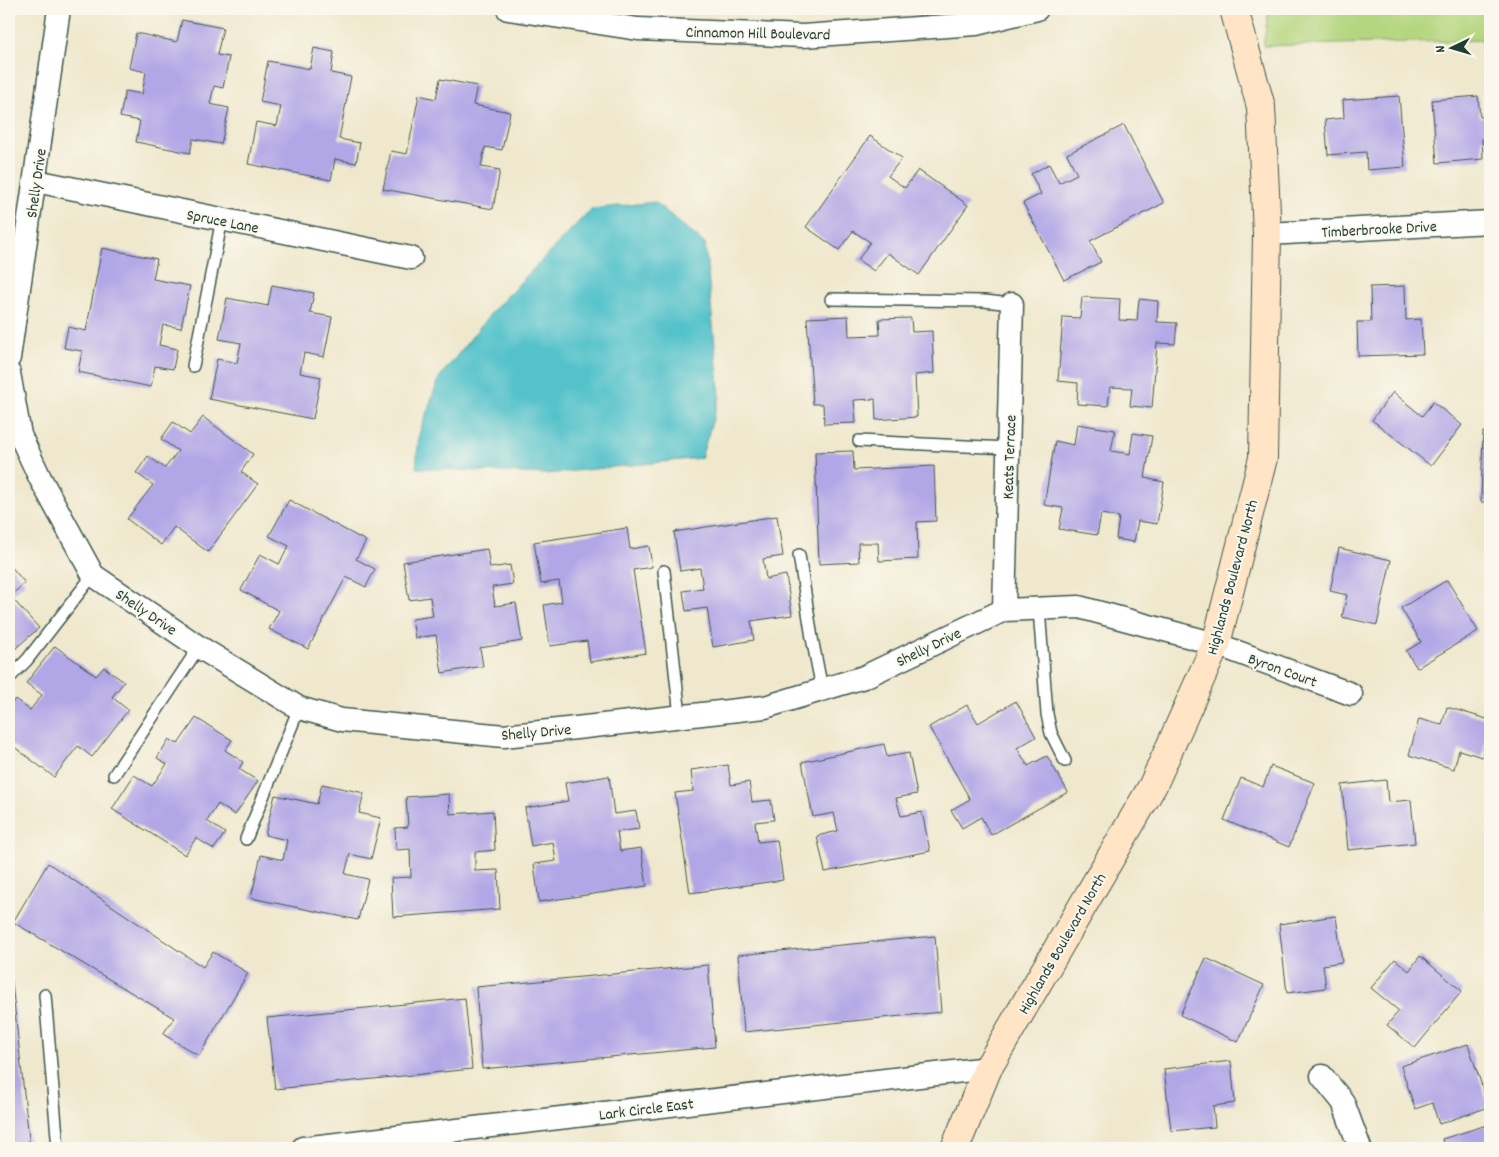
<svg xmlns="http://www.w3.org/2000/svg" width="1499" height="1157" viewBox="0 0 1499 1157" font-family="Dekko,sans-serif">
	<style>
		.green { fill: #b4d67e; stroke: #6a8a59 }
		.water { fill: #54c2cb; stroke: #3a8080 }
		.building { fill: #b1a6e6 }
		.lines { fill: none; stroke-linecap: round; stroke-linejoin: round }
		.lane-casing { stroke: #3e574b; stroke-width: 14 }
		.street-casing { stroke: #3e574b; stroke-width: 25 }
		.secondary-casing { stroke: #3e574b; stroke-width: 30 }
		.lane { stroke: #fff; stroke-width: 11 }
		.street { stroke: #fff; stroke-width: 22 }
		.secondary { stroke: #ffe4c6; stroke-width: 28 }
		.labels { text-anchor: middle; stroke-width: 4; stroke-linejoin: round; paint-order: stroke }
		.street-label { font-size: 16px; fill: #1f3d34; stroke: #fbf7ec }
	</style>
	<rect width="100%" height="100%" fill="#fbf7ec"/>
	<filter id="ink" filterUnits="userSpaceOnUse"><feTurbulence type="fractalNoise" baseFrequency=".02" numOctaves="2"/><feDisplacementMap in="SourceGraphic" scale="10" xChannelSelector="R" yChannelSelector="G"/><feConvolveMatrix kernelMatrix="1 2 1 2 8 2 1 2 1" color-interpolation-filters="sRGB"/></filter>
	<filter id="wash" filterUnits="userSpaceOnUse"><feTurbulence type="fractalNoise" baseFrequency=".0096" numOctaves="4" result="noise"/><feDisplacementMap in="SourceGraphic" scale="20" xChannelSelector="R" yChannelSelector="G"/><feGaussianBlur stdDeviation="1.12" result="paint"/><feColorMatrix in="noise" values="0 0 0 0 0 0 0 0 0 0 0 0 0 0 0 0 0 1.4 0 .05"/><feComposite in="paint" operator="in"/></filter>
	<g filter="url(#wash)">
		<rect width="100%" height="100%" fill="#efe8cd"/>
		<path class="green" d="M 1269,9 L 1490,9 L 1490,40 L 1263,46 Z"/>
		<path class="water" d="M 655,202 L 705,244 L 720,396 L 701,458 L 546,474 L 416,468 L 419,434 L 439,378 L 491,313 L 591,209 Z"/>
		<g id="blocks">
			<path class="building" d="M 182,20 L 223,28 L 217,55 L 229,57 L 223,88 L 214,86 L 210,104 L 229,108 L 221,144 L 193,139 L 190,153 L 136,142 L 140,121 L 120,117 L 125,91 L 142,94 L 146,72 L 129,68 L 136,33 L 177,42 Z
				M 314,48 L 334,52 L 331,73 L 351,77 L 339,139 L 360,143 L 356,163 L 335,159 L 331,180 L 248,164 L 256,122 L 277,126 L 281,106 L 260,102 L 268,61 L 310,69 Z
				M 440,79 L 477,86 L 473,105 L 510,112 L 502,150 L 485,147 L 481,167 L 500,170 L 493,209 L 383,189 L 391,151 L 407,154 L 419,95 L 436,99 Z
				M 1399,96 L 1405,167 L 1367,170 L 1366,152 L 1328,155 L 1325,120 L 1344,118 L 1343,100 Z
				M 1478,96 L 1480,117 L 1490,117 L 1490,138 L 1482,139 L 1483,159 L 1437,163 L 1432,100 Z
				M 1124,125 L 1164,203 L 1090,241 L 1101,262 L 1064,280 L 1023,203 L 1041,194 L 1031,174 L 1049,164 L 1059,183 L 1077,174 L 1067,154 Z
				M 870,136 L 902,158 L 888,176 L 905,188 L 918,170 L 968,205 L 919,275 L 888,253 L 874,271 L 858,260 L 870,242 L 853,231 L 839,250 L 806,227 Z
				M 102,248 L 157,259 L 153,279 L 190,286 L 181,328 L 163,325 L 159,345 L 177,349 L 173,369 L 155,366 L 151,387 L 78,372 L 82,351 L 64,348 L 68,327 L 86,331 Z
				M 272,285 L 314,293 L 310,313 L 332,317 L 324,357 L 304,353 L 300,373 L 321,377 L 313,419 L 209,399 L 217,359 L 237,363 L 241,343 L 219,339 L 227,298 L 268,306 Z
				M 1405,286 L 1406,320 L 1421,319 L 1423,354 L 1358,356 L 1357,322 L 1371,322 L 1370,287 Z
				M 1082,297 L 1120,299 L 1119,320 L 1137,321 L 1139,299 L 1158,301 L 1157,322 L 1177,323 L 1175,344 L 1157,343 L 1152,408 L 1130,406 L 1132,388 L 1110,387 L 1108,406 L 1077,404 L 1078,383 L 1058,381 L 1063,317 L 1080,318 Z
				M 848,316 L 849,336 L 880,335 L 879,319 L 911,318 L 912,332 L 932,331 L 934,373 L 915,375 L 917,417 L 876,420 L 875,399 L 854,400 L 856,423 L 824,424 L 823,404 L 813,404 L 807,318 Z
				M 1393,392 L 1422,416 L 1433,402 L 1462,425 L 1431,466 L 1372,420 Z
				M 203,417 L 253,454 L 241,472 L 258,484 L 208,552 L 174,527 L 161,545 L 127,519 L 153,485 L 136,473 L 148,456 L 165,468 L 178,451 L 161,439 L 173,422 L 190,434 Z
				M 1077,424 L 1115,430 L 1111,451 L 1130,454 L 1133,433 L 1152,436 L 1145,478 L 1164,482 L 1157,524 L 1138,521 L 1134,542 L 1116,539 L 1119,517 L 1101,514 L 1097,535 L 1059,529 L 1063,508 L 1044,505 L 1055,441 L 1074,445 Z
				M 1483,432 L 1490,432 L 1490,502 L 1481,502 Z
				M 853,451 L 854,470 L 934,466 L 936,521 L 917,522 L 918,559 L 879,561 L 878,543 L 858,543 L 859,562 L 819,564 L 815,452 Z
				M 289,500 L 366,541 L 356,559 L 375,569 L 366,587 L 346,577 L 308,649 L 269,629 L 279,611 L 241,590 L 260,554 L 279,564 L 289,546 L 269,536 Z
				M 777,516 L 783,556 L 763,559 L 766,579 L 786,575 L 792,615 L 751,621 L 754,640 L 713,647 L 707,608 L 686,611 L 683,591 L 703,588 L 700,568 L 680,571 L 674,532 Z
				M 627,528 L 630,549 L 649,546 L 652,567 L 633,570 L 646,653 L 590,662 L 587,641 L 550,646 L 544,605 L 562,602 L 559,581 L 541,584 L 534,542 Z
				M 1339,548 L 1391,560 L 1377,625 L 1342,617 L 1347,595 L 1330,591 Z
				M 487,549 L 490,568 L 510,565 L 513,584 L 492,587 L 495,606 L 516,603 L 522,641 L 480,648 L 483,666 L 442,673 L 436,635 L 415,638 L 412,619 L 433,616 L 430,597 L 409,600 L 403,562 Z
				M 9,564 L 25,583 L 10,596 L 39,628 L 9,654 Z
				M 1447,580 L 1478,631 L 1417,668 L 1406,651 L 1421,642 L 1401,608 Z
				M 55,646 L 96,676 L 104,667 L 124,682 L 112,697 L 128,710 L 92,757 L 78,746 L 54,777 L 9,743 L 9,707 L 15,699 L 30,710 L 42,695 L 26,683 Z
				M 1016,701 L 1036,737 L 1017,748 L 1028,766 L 1047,756 L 1068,792 L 991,835 L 981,817 L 962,828 L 951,810 L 970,799 L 929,727 L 967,705 L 978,723 Z
				M 1447,707 L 1490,720 L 1482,757 L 1459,750 L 1454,769 L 1409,755 L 1419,719 L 1442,725 Z
				M 196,718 L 232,740 L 225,750 L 243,762 L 239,769 L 258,781 L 235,815 L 218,804 L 207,821 L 225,833 L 214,849 L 196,838 L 185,855 L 112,809 L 134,775 L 152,786 L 167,764 L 157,758 L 169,739 L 178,744 Z
				M 884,744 L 887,757 L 909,753 L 917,794 L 896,798 L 901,816 L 922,812 L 930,851 L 825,872 L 817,836 L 838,831 L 834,813 L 813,817 L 802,762 Z
				M 728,765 L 731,785 L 749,782 L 752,802 L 771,800 L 774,820 L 755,822 L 758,842 L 777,840 L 783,880 L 690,893 L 675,793 L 693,791 L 691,770 Z
				M 1271,766 L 1315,783 L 1289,847 L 1224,820 L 1241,778 L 1263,787 Z
				M 609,776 L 614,814 L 636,811 L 639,829 L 617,832 L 620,851 L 641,848 L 647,886 L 539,902 L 534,864 L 556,861 L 553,842 L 531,846 L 525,808 L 568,801 L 565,783 Z
				M 1386,780 L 1388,802 L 1411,800 L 1415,843 L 1348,850 L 1342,785 Z
				M 322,784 L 364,793 L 359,813 L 381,818 L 371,859 L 350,854 L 345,874 L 368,879 L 358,920 L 251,898 L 261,855 L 283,860 L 287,840 L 265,835 L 275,795 L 317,804 Z
				M 449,794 L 450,814 L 493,811 L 495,850 L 475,852 L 475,871 L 498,870 L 500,909 L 393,917 L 391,878 L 411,877 L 410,849 L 396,850 L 395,828 L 408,827 L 406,797 Z
				M 48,863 L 203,967 L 213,952 L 248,973 L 199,1056 L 163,1034 L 174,1018 L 13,922 Z
				M 1336,916 L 1342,962 L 1323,965 L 1326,988 L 1287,993 L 1279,924 Z
				M 935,936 L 941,1012 L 744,1032 L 738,955 Z
				M 1420,956 L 1462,991 L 1415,1048 L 1387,1025 L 1399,1011 L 1371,988 L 1395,959 L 1409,971 Z
				M 1206,958 L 1264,985 L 1238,1042 L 1180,1015 Z
				M 10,965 L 30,1148 L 9,1148 Z
				M 708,965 L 715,1047 L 482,1069 L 476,987 Z
				M 465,998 L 472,1069 L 275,1089 L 267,1018 Z
				M 1468,1044 L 1489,1107 L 1439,1124 L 1432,1103 L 1415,1109 L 1401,1066 Z
				M 1231,1061 L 1235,1103 L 1213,1106 L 1215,1127 L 1171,1131 L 1164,1069 Z
				M 1490,1124 L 1490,1148 L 1444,1148 L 1442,1139 Z"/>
		</g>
	</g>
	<g filter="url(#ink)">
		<use href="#blocks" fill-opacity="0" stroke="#3e574b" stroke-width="1"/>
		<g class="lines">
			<defs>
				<path id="lane" d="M 831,299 L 984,301 L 1012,304
					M 193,366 L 222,219
					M 859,441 L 1008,448
					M 799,555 L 812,638 L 822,689
					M 664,571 L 680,716
					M 1039,609 L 1047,714 L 1051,733 L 1065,761
					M 9,678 L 27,660 L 93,575
					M 114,775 L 199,647
					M 246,839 L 299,708
					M 45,995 L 58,1148"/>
				<path id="street" d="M 508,9 L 638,29 L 803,36 L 976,24 L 1037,9
					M 36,181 L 411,258
					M 1267,234 L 1490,222
					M 9,358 L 59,9
					M 9,373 L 20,435 L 40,478 L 93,575 L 199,647 L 299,708 L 342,720 L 504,736 L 765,707 L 864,677 L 1004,610 L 1079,607 L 1216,644 L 1351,694
					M 1004,610 L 1012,304
					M 1322,1076 L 1343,1102 L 1360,1148
					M 303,1148 L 988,1068"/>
				<path id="secondary" d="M 955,1148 L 988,1068 L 1153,785 L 1216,644 L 1263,458 L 1267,234 L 1261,107 L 1234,9"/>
			</defs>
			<use href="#lane" class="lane-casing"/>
			<use href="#street" class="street-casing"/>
			<use href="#secondary" class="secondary-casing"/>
			<use href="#lane" class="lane"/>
			<use href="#street" class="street"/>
			<use href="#secondary" class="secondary"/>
		</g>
	</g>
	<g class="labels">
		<g class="street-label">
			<text transform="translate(758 32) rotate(1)" y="6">Cinnamon Hill Boulevard</text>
			<text transform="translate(35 183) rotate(-82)" y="6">Shelly Drive</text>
			<text transform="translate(223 220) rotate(11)" y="6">Spruce Lane</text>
			<text transform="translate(1379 228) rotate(-3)" y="6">Timberbrooke Drive</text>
			<text transform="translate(1008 457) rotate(-88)" y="6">Keats Terrace</text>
			<text transform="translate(1231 577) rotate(-75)" y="6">Highlands Boulevard North</text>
			<text transform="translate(147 611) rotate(34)" y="6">Shelly Drive</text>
			<text transform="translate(928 646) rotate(-26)" y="6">Shelly Drive</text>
			<text transform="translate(1283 669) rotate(20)" y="6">Byron Court</text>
			<text transform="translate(536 731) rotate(-5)" y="6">Shelly Drive</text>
			<text transform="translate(1061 943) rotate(-60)" y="6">Highlands Boulevard North</text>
			<text transform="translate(646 1108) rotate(-7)" y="6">Lark Circle East</text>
		</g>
	</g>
	<rect width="1499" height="1157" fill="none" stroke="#fbf7ec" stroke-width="30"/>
	<g transform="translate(1452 48) rotate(265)" stroke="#fbf7ec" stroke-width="4" paint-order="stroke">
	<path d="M0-4L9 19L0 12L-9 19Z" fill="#1f3d34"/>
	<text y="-8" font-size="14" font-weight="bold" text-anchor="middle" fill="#1f3d34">N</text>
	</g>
</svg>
